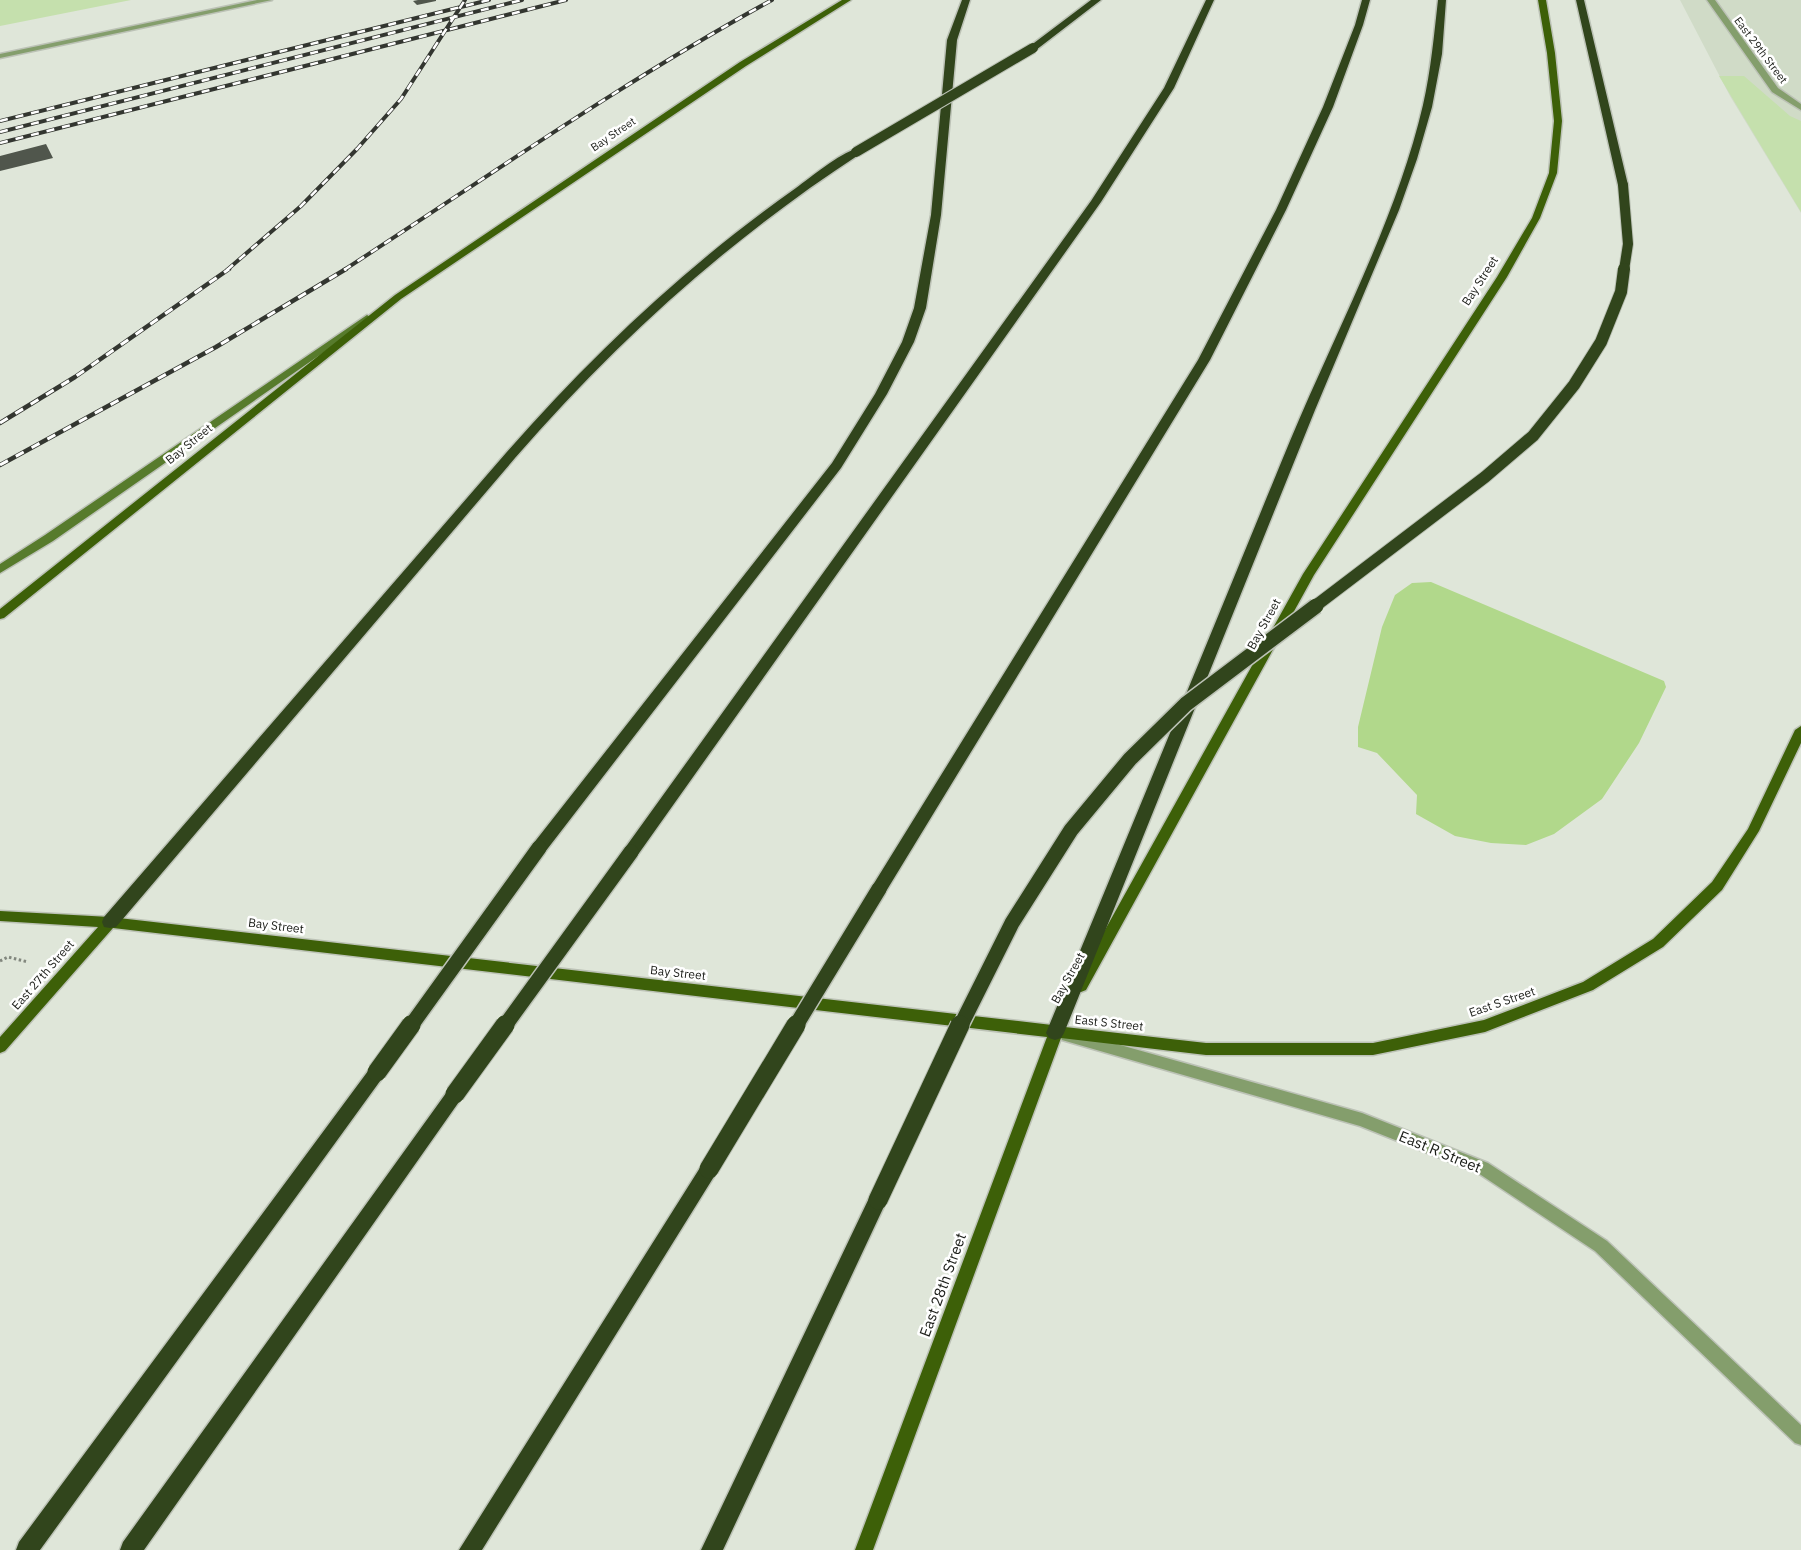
<svg xmlns="http://www.w3.org/2000/svg" width="1801" height="1550" viewBox="0 0 1801 1550" font-family="'IBM Plex Sans',sans-serif">
	<style>
		.built { fill: #d0dbc7 }
		.green { fill: #c5e0ad }
		.water { fill: #b1d88b }
		.building { fill: #50564c }
		.lines { fill: none; stroke-linecap: round; stroke-linejoin: round }
		.lane-casing { stroke: #bcc2b6; stroke-width: 3 }
		.street-casing { stroke: #bcc2b6; stroke-width: 3 }
		.secondary-casing { stroke: #bcc2b6; stroke-width: 3 }
		.primary-casing { stroke: #bcc2b6; stroke-width: 3 }
		.highway-casing { stroke: #bcc2b6; stroke-width: 3 }
		.path { stroke: #82877e; stroke-width: 3; stroke-dasharray: 2.5 2.5; stroke-linecap: butt }
		.lane { fill: #849e6c; fill-rule: evenodd }
		.street { fill: #849e6c; fill-rule: evenodd }
		.secondary { fill: #577b2c; fill-rule: evenodd }
		.primary { fill: #3d6008; fill-rule: evenodd }
		.highway { fill: #31451c; fill-rule: evenodd }
		.rail-far1-casing { stroke: #333630; stroke-width: 4 }
		.rail-casing { stroke: #333630; stroke-width: 4.5 }
		.rail-far1 { stroke: #fff; stroke-width: 2.5; stroke-dasharray: 8; stroke-linecap: butt }
		.rail { stroke: #fff; stroke-width: 3; stroke-dasharray: 9; stroke-linecap: butt }
		.highway-bridge-far3-casing { stroke: #bcc2b6; stroke-width: 12; stroke-linecap: butt }
		.highway-bridge-far2-casing { stroke: #bcc2b6; stroke-width: 14; stroke-linecap: butt }
		.highway-bridge-far1-casing { stroke: #bcc2b6; stroke-width: 18; stroke-linecap: butt }
		.highway-bridge-casing { stroke: #bcc2b6; stroke-width: 21; stroke-linecap: butt }
		.highway-bridge-far3 { stroke: #31451c; stroke-width: 10 }
		.highway-bridge-far2 { stroke: #31451c; stroke-width: 12 }
		.highway-bridge-far1 { stroke: #31451c; stroke-width: 15 }
		.highway-bridge { stroke: #31451c; stroke-width: 19 }
		.labels { text-anchor: middle; stroke-width: 5; stroke-linejoin: round; paint-order: stroke }
		.far-street-label { font-size: 11px; fill: #1b1d18; stroke: #fff }
		.street-label { font-size: 12px; fill: #1b1d18; stroke: #fff }
		.near-street-label { font-size: 15px; fill: #1b1d18; stroke: #fff }
	</style>
	<rect width="100%" height="100%" fill="#dfe6d9"/>
	<path class="built" d="M 1680,0 L 1801,0 L 1801,213 L 1730,96 Z"/>
	<path class="green" d="M 0,0 L 131,0 L 0,26 Z
		M 1719,76 L 1744,76 L 1790,116 L 1801,121 L 1801,212 Z"/>
	<path class="water" d="M 1431,582 L 1664,681 L 1666,687 L 1639,743 L 1602,799 L 1554,834 L 1526,845 L 1491,843 L 1455,836 L 1416,814 L 1417,795 L 1377,753 L 1358,747 L 1358,727 L 1382,627 L 1395,595 L 1412,583 Z"/>
	<path class="building" d="M 418,0 L 436,0 L 436,1 L 417,5 L 413,1 Z
		M 46,144 L 53,158 L 0,171 L 0,156 Z"/>
	<g class="lines">
		<defs>
			<path id="lane" d="M 257,0 L 272,0 L 0,58 L 0,54 Z"/>
			<path id="street" d="M 1707,0 L 1715,0 L 1778,88 L 1801,104 L 1801,110 L 1772,92 Z
				M 1067,1030 L 1362,1113 L 1488,1163 L 1607,1241 L 1801,1425 L 1801,1445 L 1795,1443 L 1595,1251 L 1478,1173 L 1360,1126 L 1062,1040 L 1060,1036 L 1062,1032 Z"/>
			<path id="secondary" d="M 367,315 L 372,318 L 370,320 L 53,541 L 0,573 L 0,564 L 45,535 Z"/>
			<path id="primary" d="M 842,0 L 851,0 L 746,66 L 401,299 L 4,618 L 0,619 L 0,609 L 395,295 L 740,62 Z
				M 1538,0 L 1546,0 L 1555,53 L 1562,121 L 1557,173 L 1540,218 L 1507,277 L 1314,575 L 1086,990 L 1081,992 L 1076,990 L 1074,986 L 1076,982 L 1303,574 L 1497,277 L 1532,218 L 1549,173 L 1554,121 L 1547,53 Z
				M 1801,726 L 1801,743 L 1759,831 L 1722,890 L 1663,947 L 1593,990 L 1485,1032 L 1373,1055 L 1206,1055 L 1061,1038 L 873,1550 L 855,1550 L 1047,1037 L 113,928 L 5,1051 L 0,1053 L 0,1037 L 98,927 L 0,921 L 0,911 L 110,917 L 1052,1025 L 1058,1021 L 1063,1023 L 1065,1027 L 1206,1043 L 1373,1043 L 1484,1020 L 1583,982 L 1653,939 L 1712,882 L 1748,829 L 1795,730 Z"/>
			<path id="highway" d="M 962,0 L 970,0 L 957,40 L 941,215 L 926,308 L 914,342 L 887,394 L 841,468 L 545,852 L 539,854 L 533,852 L 531,848 L 533,844 L 832,463 L 875,394 L 902,342 L 914,308 L 931,215 L 947,40 Z
				M 1091,0 L 1101,0 L 1036,50 L 1030,50 L 1030,46 Z
				M 1206,0 L 1214,0 L 1174,88 L 1101,202 L 637,856 L 631,858 L 625,856 L 623,852 L 625,848 L 1091,201 L 1164,88 Z
				M 1362,0 L 1370,0 L 1363,25 L 1333,107 L 1286,210 L 1210,360 L 885,893 L 879,895 L 873,893 L 871,889 L 873,885 L 1198,360 L 1276,210 L 1323,107 L 1355,25 Z
				M 1438,0 L 1446,0 L 1442,54 L 1432,107 L 1417,159 L 1399,210 L 1315,410 L 1064,1033 L 1061,1038 L 1055,1040 L 1049,1038 L 1046,1033 C 1128,836 1209,638 1290,441 C 1335,333 1397,218 1423,105 C 1431,70 1434,35 1438,0 Z
				M 1576,0 L 1584,0 L 1628,185 L 1627,187 L 1619,187 L 1618,185 Z
				M 856,149 L 861,152 L 860,154 C 727,241 619,339 515,458 L 116,927 L 110,928 L 104,927 L 102,922 L 104,917 L 506,453 C 593,354 688,264 796,188 C 810,178 840,153 856,149 Z
				M 377,1065 L 383,1067 L 386,1072 L 383,1077 L 40,1550 L 16,1550 L 19,1542 L 371,1067 Z
				M 455,1086 L 461,1089 L 464,1094 L 461,1099 L 144,1550 L 120,1550 L 123,1542 L 449,1089 Z
				M 709,1161 L 715,1163 L 718,1169 L 715,1175 L 482,1550 L 459,1550 L 703,1163 Z
				M 878,1192 L 885,1194 L 887,1200 L 723,1550 L 701,1550 L 871,1194 Z"/>
		</defs>
		<use href="#lane" class="lane-casing"/>
		<use href="#street" class="street-casing"/>
		<use href="#secondary" class="secondary-casing"/>
		<use href="#primary" class="primary-casing"/>
		<use href="#highway" class="highway-casing"/>
		<path class="path" d="M 0,961 L 8,957 L 28,962"/>
		<use href="#lane" class="lane"/>
		<use href="#street" class="street"/>
		<use href="#secondary" class="secondary"/>
		<use href="#primary" class="primary"/>
		<use href="#highway" class="highway"/>
		<defs>
			<path id="rail-far1" d="M 0,121 L 489,0
				M 0,132 L 522,0
				M 0,143 L 566,0
				M 227,270 L 301,206 L 357,149 L 401,99 L 465,0
				M 344,270 C 486,178 624,81 772,0"/>
			<path id="rail" d="M 0,423 L 75,377 L 229,269
				M 0,465 L 216,347 L 346,269"/>
		</defs>
		<use href="#rail-far1" class="rail-far1-casing"/>
		<use href="#rail" class="rail-casing"/>
		<use href="#rail-far1" class="rail-far1"/>
		<use href="#rail" class="rail"/>
		<defs>
			<path id="highway-bridge-far3" d="M 856,152 L 1033,48
				M 1623,185 L 1628,244 L 1624,270"/>
			<path id="highway-bridge-far2" d="M 1314,607 L 1485,477 L 1533,436 L 1574,385 L 1601,342 L 1621,292 L 1624,269"/>
			<path id="highway-bridge-far1" d="M 410,1027 L 539,848
				M 504,1027 L 631,852
				M 795,1027 L 879,889
				M 960,1027 L 1012,923 L 1071,830 L 1130,759 L 1186,704 L 1316,606"/>
			<path id="highway-bridge" d="M 377,1072 L 411,1025
				M 455,1094 L 505,1025
				M 709,1169 L 796,1025
				M 878,1200 L 960,1025"/>
		</defs>
		<use href="#highway-bridge-far3" class="highway-bridge-far3-casing"/>
		<use href="#highway-bridge-far2" class="highway-bridge-far2-casing"/>
		<use href="#highway-bridge-far1" class="highway-bridge-far1-casing"/>
		<use href="#highway-bridge" class="highway-bridge-casing"/>
		<use href="#highway-bridge-far3" class="highway-bridge-far3"/>
		<use href="#highway-bridge-far2" class="highway-bridge-far2"/>
		<use href="#highway-bridge-far1" class="highway-bridge-far1"/>
		<use href="#highway-bridge" class="highway-bridge"/>
	</g>
	<g class="labels">
		<g class="far-street-label">
			<text transform="translate(1761 50) rotate(53)" y="4">East 29th Street</text>
			<text transform="translate(613 134) rotate(-34)" y="4">Bay Street</text>
		</g>
		<g class="street-label">
			<text transform="translate(1480 281) rotate(-57)" y="4">Bay Street</text>
			<text transform="translate(189 444) rotate(-39)" y="4">Bay Street</text>
			<text transform="translate(1264 624) rotate(-61)" y="4">Bay Street</text>
			<text transform="translate(276 926) rotate(7)" y="4">Bay Street</text>
			<text transform="translate(678 973) rotate(6)" y="4">Bay Street</text>
			<text transform="translate(43 975) rotate(-49)" y="4">East 27th Street</text>
			<text transform="translate(1068 978) rotate(-61)" y="4">Bay Street</text>
			<text transform="translate(1502 1002) rotate(-19)" y="4">East S Street</text>
			<text transform="translate(1109 1023) rotate(6)" y="4">East S Street</text>
		</g>
		<g class="near-street-label">
			<text transform="translate(1440 1152) rotate(22)" y="5">East R Street</text>
			<text transform="translate(943 1285) rotate(-70)" y="5">East 28th Street</text>
		</g>
	</g>
</svg>
